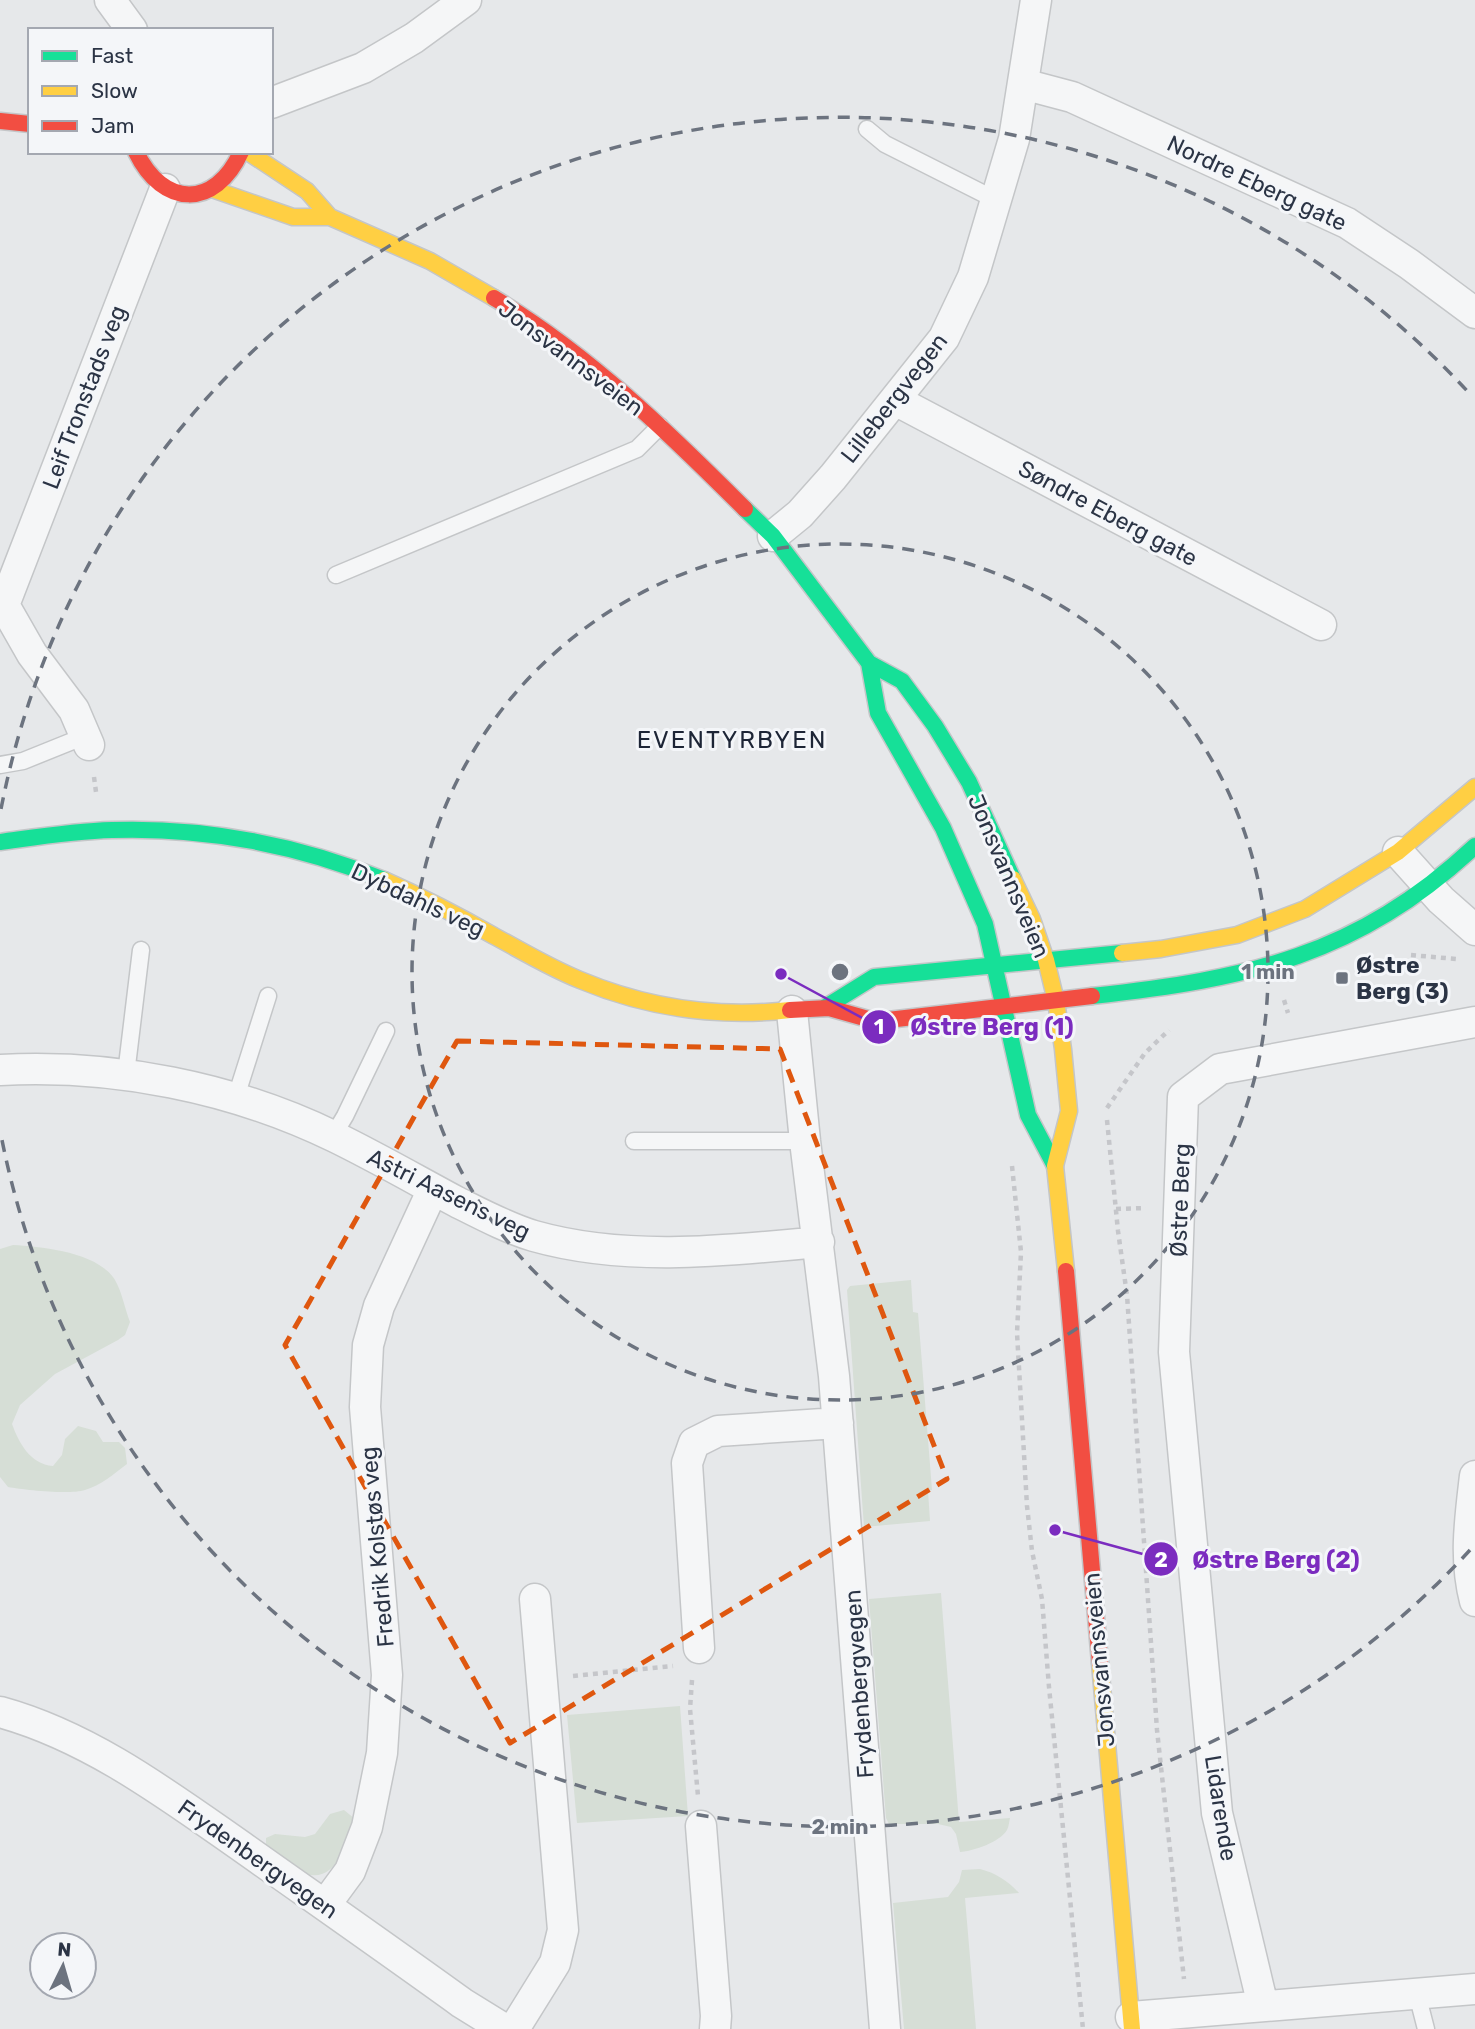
<svg xmlns="http://www.w3.org/2000/svg" width="1475" height="2029" viewBox="0 0 1475 2029" font-family="Rubik,sans-serif">
	<style>
		.green { fill: #d6ded6 }
		.lines { fill: none; stroke-linecap: round; stroke-linejoin: round }
		.lane-casing { stroke: #c4c6c8; stroke-width: 19 }
		.street-casing { stroke: #c4c6c8; stroke-width: 33 }
		.fast-casing { stroke: #c4c6c8; stroke-width: 19 }
		.slow-casing { stroke: #c4c6c8; stroke-width: 19 }
		.jam-casing { stroke: #c4c6c8; stroke-width: 19 }
		.path { stroke: #c5c6ca; stroke-width: 4.5; stroke-dasharray: 5 5; stroke-linecap: butt }
		.lane { stroke: #f5f6f7; stroke-width: 16 }
		.street { stroke: #f5f6f7; stroke-width: 30 }
		.fast { stroke: #16e098; stroke-width: 16 }
		.slow { stroke: #ffcf43; stroke-width: 16 }
		.jam { stroke: #f24e42; stroke-width: 16 }
		.marked { fill: none; stroke: #df570f; stroke-width: 5; stroke-dasharray: 14 9; stroke-linejoin: round }
		.ring { fill: none; stroke: #6c737f; stroke-width: 3.5; stroke-dasharray: 12 9 }
		.poi-dot { fill: #6c737f; stroke: #f4f6f9; stroke-width: 2.5 }
		.labels { text-anchor: middle; stroke-width: 6; stroke-linejoin: round; paint-order: stroke }
		.street-label { font-size: 23px; fill: #2b3445; stroke: #f4f6f9 }
		.poi-label { font-size: 23px; font-weight: bold; fill: #2b3445; stroke: #f4f6f9; text-anchor: start }
		.neighbourhood-label { font-size: 24px; letter-spacing: 2px; fill: #1d2536; stroke: #f4f6f9 }
		.centre { fill: #6c737f; stroke: #f4f6f9; stroke-width: 3.5 }
		.ring-label { font-size: 21px; text-anchor: middle; font-weight: bold; fill: #6c737f; stroke: #f4f6f9; stroke-width: 6; stroke-linejoin: round; paint-order: stroke }
		.leader { fill: none; stroke: #7b2cbf; stroke-width: 2.5 }
		.callout-dot { fill: #7b2cbf; stroke: #f4f6f9; stroke-width: 2.5 }
		.mark-label { font-size: 21px; text-anchor: middle; font-weight: bold; fill: #fff }
		.callout-label { font-size: 24px; text-anchor: middle; font-weight: bold; fill: #7b2cbf; stroke: #f4f6f9; stroke-width: 6; stroke-linejoin: round; paint-order: stroke }
	</style>
	<rect width="100%" height="100%" fill="#e6e8ea"/>
	<path class="green" d="M 13,1245 C 43,1247 98,1252 115,1280 C 122,1292 125,1309 130,1322 L 125,1335 L 118,1340 L 55,1374 L 20,1405 L 12,1424 C 19,1443 30,1464 53,1466 L 62,1455 L 65,1439 L 78,1426 L 96,1431 L 103,1442 L 119,1442 L 125,1448 L 127,1464 C 115,1473 100,1486 85,1490 C 69,1495 25,1490 8,1487 L 0,1477 L 0,1249 Z
		M 911,1280 L 913,1312 L 918,1313 L 932,1490 L 928,1491 L 930,1521 L 864,1527 L 847,1290 L 850,1286 Z
		M 941,1593 L 959,1822 L 1010,1818 C 1009,1822 1009,1826 1007,1830 C 1000,1842 974,1851 960,1852 L 956,1834 L 951,1827 L 938,1824 L 889,1824 L 886,1818 L 869,1599 Z
		M 680,1706 L 688,1816 L 577,1823 L 567,1715 Z
		M 344,1810 L 355,1819 C 346,1845 335,1891 296,1870 C 286,1864 276,1854 266,1846 L 266,1838 L 275,1834 L 305,1837 L 315,1834 L 330,1814 Z
		M 980,1869 C 996,1873 1008,1881 1019,1893 L 965,1898 L 976,2029 L 904,2029 L 893,1903 L 948,1897 L 959,1882 L 962,1870 Z"/>
	<g class="lines">
		<defs>
			<path id="lane" d="M 867,129 L 885,144 L 996,200
				M 336,575 L 637,449 L 660,426
				M 0,765 L 23,761 L 85,736
				M 126,1074 L 141,950
				M 236,1097 L 268,996
				M 333,1136 L 345,1116 L 386,1031
				M 634,1141 L 805,1141
				M 1417,1994 L 1426,2029"/>
			<path id="street" d="M 110,0 L 132,30
				M 1023,84 L 1072,97 L 1347,223 L 1409,264 L 1475,313
				M 271,103 L 363,68 L 414,38 L 466,0
				M 895,400 L 1321,625
				M 773,536 L 800,514 L 833,477 L 944,338 L 973,277 L 1014,139 L 1036,0
				M 0,604 L 4,605 L 32,654 L 74,710 L 89,745
				M 4,605 L 165,189
				M 1398,852 L 1441,900 L 1475,930
				M 792,1011 L 805,1141 L 834,1376 L 885,2029
				M 0,1070 C 114,1064 232,1087 335,1137 C 376,1157 416,1180 457,1202 C 481,1214 507,1228 534,1236 C 626,1262 725,1251 819,1242
				M 1475,1476 C 1470,1519 1464,1559 1475,1601
				M 699,1648 L 687,1463 L 694,1443 L 718,1431 L 838,1423
				M 0,1712 C 91,1737 169,1796 245,1849 C 317,1900 390,1951 462,2003 L 504,2029
				M 701,1826 L 716,2016 L 715,2029
				M 325,1905 L 350,1871 L 367,1827 L 382,1753 L 387,1675 L 365,1407 L 368,1345 L 379,1306 L 433,1189
				M 1263,2006 L 1217,1813 L 1174,1352 L 1183,1097 L 1220,1069 L 1475,1022
				M 1131,2017 L 1475,1989
				M 514,2029 L 555,1963 L 563,1930 L 535,1599"/>
			<path id="fast" d="M 745,509 L 773,536 L 869,663 L 902,681 L 935,726 L 969,782 L 1013,879
				M 869,663 L 878,713 L 943,828 L 985,924 L 1028,1115 L 1055,1166
				M 0,842 C 37,837 74,831 112,830 C 205,827 299,845 384,880
				M 1092,996 C 1248,979 1357,956 1475,846
				M 824,1008 L 874,977 L 1122,953"/>
			<path id="slow" d="M 248,152 L 307,191 L 330,217
				M 212,189 L 293,217 L 330,217 L 430,261 L 494,298
				M 1013,879 L 1032,919 L 1046,960 L 1056,1001 L 1063,1049 L 1069,1111 L 1055,1166 L 1066,1271
				M 384,880 C 422,897 459,916 494,936 C 522,951 550,968 580,980 C 647,1008 718,1018 790,1010
				M 1122,953 L 1161,949 L 1237,935 L 1305,909 L 1398,852 L 1475,787
				M 1100,1663 L 1132,2029"/>
			<path id="jam" d="M 0,121 L 30,124
				M 136,152 C 163,208 215,209 241,152
				M 494,298 C 588,354 668,432 745,509
				M 790,1010 L 829,1008 L 868,1019 L 888,1020 L 1092,996
				M 1066,1271 L 1100,1663"/>
		</defs>
		<use href="#lane" class="lane-casing"/>
		<use href="#street" class="street-casing"/>
		<use href="#fast" class="fast-casing"/>
		<use href="#slow" class="slow-casing"/>
		<use href="#jam" class="jam-casing"/>
		<path class="path" d="M 94,777 L 96,792
			M 1411,955 L 1456,959
			M 1284,1000 L 1288,1013
			M 1107,1108 L 1145,1053 L 1169,1030
			M 1107,1120 L 1118,1231 L 1127,1295 L 1157,1730 L 1184,1979
			M 1012,1166 L 1021,1252 L 1017,1333 L 1027,1506 L 1032,1551 L 1042,1599 L 1049,1687 L 1083,2029
			M 1116,1209 L 1146,1208
			M 573,1676 L 673,1666
			M 692,1680 L 690,1709 L 698,1796"/>
		<use href="#lane" class="lane"/>
		<use href="#street" class="street"/>
		<use href="#fast" class="fast"/>
		<use href="#slow" class="slow"/>
		<use href="#jam" class="jam"/>
	</g>
	<path class="marked" d="M 457,1041 L 780,1049 L 947,1479 L 510,1743 L 285,1345 Z"/>
	<g class="ring">
		<circle cx="840" cy="972" r="428"/>
		<path d="M1470 1550A855 855 0 0 1 1 1135M1 809A855 855 0 0 1 1470 394"/>
	</g>
	<rect class="poi-dot" x="1335" y="971" width="14" height="14" rx="3.5"/>
	<g class="labels">
		<g class="street-label">
			<text transform="translate(1257 183) rotate(25)" y="8">Nordre Eberg gate</text>
			<text transform="translate(571 358) rotate(37)" y="8">Jonsvannsveien</text>
			<text transform="translate(84 397) rotate(-69)" y="8">Leif Tronstads veg</text>
			<text transform="translate(894 398) rotate(-52)" y="8">Lillebergvegen</text>
			<text transform="translate(1108 513) rotate(28)" y="8">Søndre Eberg gate</text>
			<text transform="translate(1009 876) rotate(67)" y="8">Jonsvannsveien</text>
			<text transform="translate(418 900) rotate(25)" y="8">Dybdahls veg</text>
			<text transform="translate(449 1194) rotate(26)" y="8">Astri Aasens veg</text>
			<text transform="translate(1180 1200) rotate(-88)" y="8">Østre Berg</text>
			<text transform="translate(377 1547) rotate(-95)" y="8">Fredrik Kolstøs veg</text>
			<text transform="translate(1099 1660) rotate(-95)" y="8">Jonsvannsveien</text>
			<text transform="translate(859 1684) rotate(-94)" y="8">Frydenbergvegen</text>
			<text transform="translate(1221 1808) rotate(81)" y="8">Lidarende</text>
			<text transform="translate(258 1859) rotate(35)" y="8">Frydenbergvegen</text>
		</g>
		<g class="poi-label">
			<text x="1356" y="973">Østre<tspan x="1356" dy="26">Berg (3)</tspan></text>
		</g>
		<g class="neighbourhood-label">
			<text x="732" y="748">EVENTYRBYEN</text>
		</g>
	</g>
	<circle cx="840" cy="972" r="10" class="centre"/>
	<g class="ring-label">
		<text x="1268" y="979">1 min</text>
		<text x="840" y="1834">2 min</text>
	</g>
	<path class="leader" d="M781 974L879 1027M1055 1530L1161 1559"/>
	<g class="callout-dot">
		<circle cx="781" cy="974" r="7"/>
		<circle cx="1055" cy="1530" r="7"/>
		<circle cx="879" cy="1027" r="18"/>
		<circle cx="1161" cy="1559" r="18"/>
	</g>
	<g class="mark-label">
		<text x="879" y="1034">1</text>
		<text x="1161" y="1567">2</text>
	</g>
	<g class="callout-label">
		<text x="992" y="1035">Østre Berg (1)</text>
		<text x="1276" y="1568">Østre Berg (2)</text>
	</g>
	<rect x="28" y="28" width="245" height="126" fill="#f4f6f9" stroke="#a4a8b1" stroke-width="2"/>
	<rect x="42" y="51" width="35" height="10" fill="#16e098" stroke="#a4a8b1" stroke-width="2"/>
	<text x="91" y="63" font-size="21" fill="#2b3445">Fast</text>
	<rect x="42" y="86" width="35" height="10" fill="#ffcf43" stroke="#a4a8b1" stroke-width="2"/>
	<text x="91" y="98" font-size="21" fill="#2b3445">Slow</text>
	<rect x="42" y="121" width="35" height="10" fill="#f24e42" stroke="#a4a8b1" stroke-width="2"/>
	<text x="91" y="133" font-size="21" fill="#2b3445">Jam</text>
	<g transform="translate(63 1966) rotate(5)"><circle r="33" fill="#f4f6f9" stroke="#a4a8b1" stroke-width="2"/>
	<path d="M0-5L12 26L0 18L-12 26Z" fill="#6c737f"/>
	<text y="-10" font-size="19" font-weight="bold" text-anchor="middle" fill="#2b3445">N</text>
	</g>
</svg>
